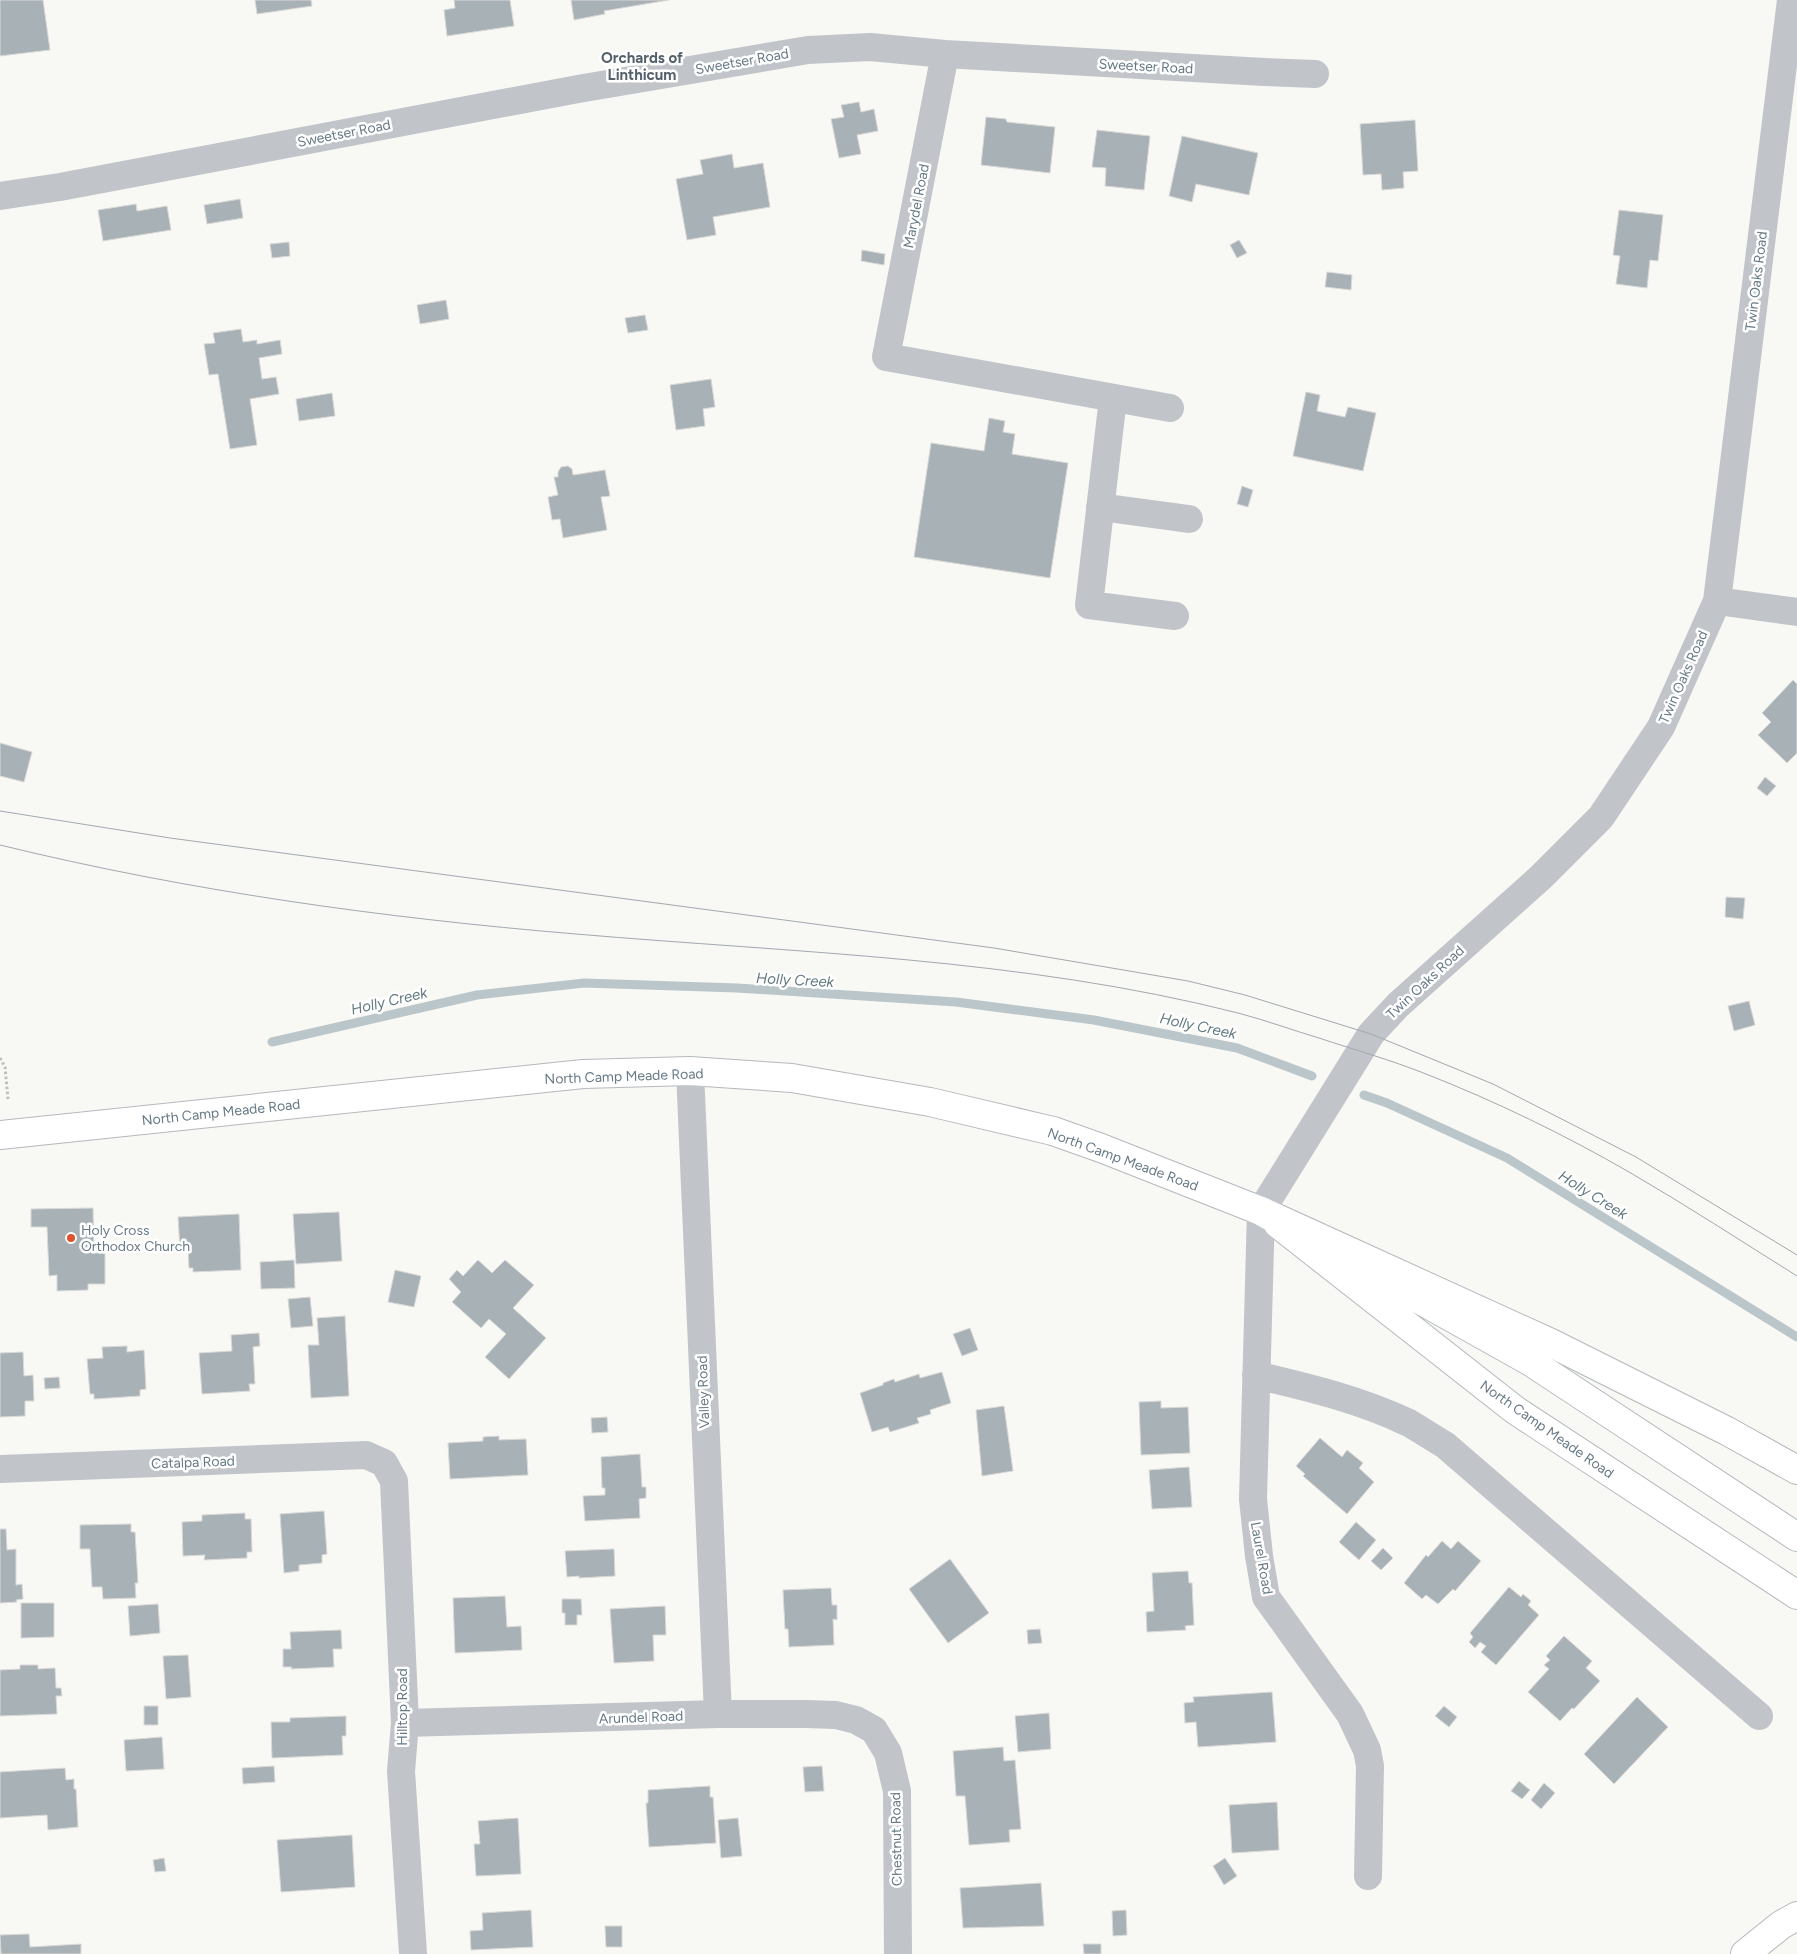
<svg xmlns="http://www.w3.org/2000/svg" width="1797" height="1954" viewBox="0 0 1797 1954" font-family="Figtree,sans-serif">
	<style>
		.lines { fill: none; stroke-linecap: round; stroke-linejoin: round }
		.stream { stroke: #bac6ca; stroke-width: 9 }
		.building { fill: #a8b1b6; stroke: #dad9d7 }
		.major-casing { stroke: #b4b9bd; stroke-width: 30 }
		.highway-casing { stroke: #b4b8bb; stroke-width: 30 }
		.path { stroke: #bbbec0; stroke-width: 3; stroke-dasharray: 2.5 2.5; stroke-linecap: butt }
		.minor { stroke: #c1c5c9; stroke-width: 28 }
		.major { stroke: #fff; stroke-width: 28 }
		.highway { stroke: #fff; stroke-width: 28 }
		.tram { stroke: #a2a9ae; stroke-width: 1 }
		.poi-dot { fill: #e0512d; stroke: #fff; stroke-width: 2 }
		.labels { text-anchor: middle; stroke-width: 5; stroke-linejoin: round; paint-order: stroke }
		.street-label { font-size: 14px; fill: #677986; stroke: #fff }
		.poi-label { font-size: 14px; fill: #677986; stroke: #fff; text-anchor: start }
		.neighbourhood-label { font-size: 15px; font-weight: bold; fill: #55626b; stroke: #fff }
		.water-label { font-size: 15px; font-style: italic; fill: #637a81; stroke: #fff }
	</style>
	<rect width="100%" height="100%" fill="#f8f8f5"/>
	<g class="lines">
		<path class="stream" d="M 272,1042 L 477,995 L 584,983 L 737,988 L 956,1002 L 1094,1020 L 1237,1048 L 1312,1076
			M 1364,1095 L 1387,1103 L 1507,1158 L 1797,1337"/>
	</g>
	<path class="building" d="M 0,0 L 43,0 L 50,50 L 0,56 Z
		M 255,0 L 311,0 L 312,6 L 257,14 Z
		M 454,0 L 510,0 L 514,26 L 447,36 L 444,10 L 455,8 Z
		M 571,0 L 669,0 L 604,11 L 605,14 L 574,20 Z
		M 859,102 L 861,112 L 874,109 L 878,131 L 857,135 L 861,154 L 839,158 L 831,119 L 844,117 L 841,105 Z
		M 986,117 L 1006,119 L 1007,122 L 1055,127 L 1050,173 L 981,165 Z
		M 1415,120 L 1418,171 L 1403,172 L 1404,188 L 1382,190 L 1381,174 L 1363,175 L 1360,124 Z
		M 1097,130 L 1150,136 L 1144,190 L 1105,186 L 1106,168 L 1092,167 Z
		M 1182,136 L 1258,153 L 1249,195 L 1196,184 L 1192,202 L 1169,196 Z
		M 732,154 L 734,168 L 763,163 L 770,207 L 713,217 L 716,235 L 687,240 L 676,179 L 703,174 L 700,160 Z
		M 240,199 L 243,218 L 207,224 L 204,205 Z
		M 136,204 L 137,211 L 167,206 L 171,230 L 103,241 L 98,210 Z
		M 1619,210 L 1663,215 L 1658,261 L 1650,260 L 1647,288 L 1616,284 L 1620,256 L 1613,255 Z
		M 1239,240 L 1247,253 L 1237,258 L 1230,245 Z
		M 289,242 L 290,256 L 272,258 L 270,244 Z
		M 862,250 L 885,254 L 884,265 L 861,261 Z
		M 1327,272 L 1352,275 L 1351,290 L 1325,287 Z
		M 446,300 L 449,319 L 420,324 L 417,305 Z
		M 645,315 L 648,330 L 628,333 L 625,318 Z
		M 241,329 L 243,342 L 257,340 L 257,344 L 280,340 L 282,354 L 259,358 L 262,379 L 276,377 L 279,394 L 250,399 L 257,445 L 230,449 L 218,374 L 209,375 L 204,344 L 215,343 L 213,333 Z
		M 711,379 L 715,407 L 703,409 L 705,426 L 676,430 L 670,385 Z
		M 1306,392 L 1320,395 L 1317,411 L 1345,417 L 1348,407 L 1376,413 L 1363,471 L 1293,456 Z
		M 332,393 L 335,416 L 299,421 L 296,399 Z
		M 989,418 L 1005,421 L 1003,432 L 1015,434 L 1012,454 L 1068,463 L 1050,578 L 914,557 L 931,443 L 984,451 Z
		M 568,466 L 572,469 L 573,475 L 605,470 L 610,496 L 601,497 L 607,530 L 563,538 L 560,519 L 552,520 L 548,497 L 558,495 L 554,477 L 558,477 L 558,472 L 561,467 Z
		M 1242,486 L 1253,490 L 1248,507 L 1237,504 Z
		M 1793,680 L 1797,684 L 1797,753 L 1787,763 L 1758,735 L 1771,722 L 1762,713 Z
		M 0,743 L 32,752 L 24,782 L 0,776 Z
		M 1765,777 L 1776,786 L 1767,796 L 1757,788 Z
		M 1726,897 L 1745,898 L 1743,919 L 1725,917 Z
		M 1749,1001 L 1755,1025 L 1734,1031 L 1728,1006 Z
		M 93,1208 L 94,1253 L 105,1253 L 105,1284 L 88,1284 L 88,1290 L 57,1291 L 57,1275 L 49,1276 L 47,1227 L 31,1227 L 31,1209 Z
		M 339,1212 L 342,1261 L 296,1264 L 293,1214 Z
		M 239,1214 L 241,1270 L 193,1272 L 193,1268 L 189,1268 L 188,1248 L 180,1249 L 178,1217 Z
		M 294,1260 L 295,1288 L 261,1289 L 260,1262 Z
		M 478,1260 L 492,1273 L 505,1260 L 534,1285 L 513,1308 L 546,1338 L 509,1379 L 485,1357 L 506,1334 L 489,1319 L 481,1328 L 452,1302 L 461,1292 L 449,1279 L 457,1270 L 463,1276 Z
		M 395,1270 L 421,1276 L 414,1307 L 388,1302 Z
		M 310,1297 L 313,1326 L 291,1328 L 288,1299 Z
		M 345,1316 L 349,1396 L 311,1398 L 308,1345 L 319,1345 L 317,1318 Z
		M 970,1328 L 978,1350 L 962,1356 L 953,1334 Z
		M 259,1333 L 260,1346 L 253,1347 L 255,1384 L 249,1384 L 250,1391 L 202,1394 L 199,1353 L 232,1351 L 231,1335 Z
		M 127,1346 L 127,1352 L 144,1350 L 146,1389 L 140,1390 L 140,1396 L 94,1399 L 94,1394 L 90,1394 L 87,1359 L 103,1358 L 102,1347 Z
		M 23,1352 L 24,1376 L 33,1375 L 34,1401 L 25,1401 L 25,1416 L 0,1417 L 0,1353 Z
		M 942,1372 L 951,1403 L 930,1410 L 931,1414 L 917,1418 L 919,1423 L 890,1432 L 888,1427 L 872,1432 L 860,1393 L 883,1385 L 883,1383 L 894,1379 L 895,1382 L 919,1374 L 920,1378 Z
		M 59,1377 L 60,1388 L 45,1389 L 44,1378 Z
		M 1161,1401 L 1161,1408 L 1188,1407 L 1190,1453 L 1141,1455 L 1139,1402 Z
		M 1004,1406 L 1013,1471 L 982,1476 L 976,1410 Z
		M 607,1417 L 608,1432 L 592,1433 L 591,1418 Z
		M 499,1436 L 499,1440 L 526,1439 L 528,1475 L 450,1479 L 448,1443 L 483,1441 L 483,1437 Z
		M 1320,1438 L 1342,1457 L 1347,1450 L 1363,1463 L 1359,1468 L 1374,1482 L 1347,1514 L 1303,1476 L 1305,1474 L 1296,1466 Z
		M 640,1454 L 642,1487 L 646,1487 L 646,1498 L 639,1499 L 640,1518 L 585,1521 L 583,1496 L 605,1495 L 605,1488 L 602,1488 L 601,1457 Z
		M 1189,1467 L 1192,1507 L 1152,1509 L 1149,1470 Z
		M 324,1511 L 327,1554 L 322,1555 L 322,1563 L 299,1565 L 299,1571 L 284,1573 L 280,1514 Z
		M 245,1513 L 245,1519 L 251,1519 L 252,1552 L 247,1552 L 247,1558 L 204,1560 L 205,1555 L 183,1556 L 182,1522 L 202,1521 L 202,1515 Z
		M 1356,1522 L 1376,1540 L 1359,1560 L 1339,1542 Z
		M 131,1524 L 131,1532 L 135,1532 L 138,1583 L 135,1583 L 136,1598 L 103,1599 L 102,1587 L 92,1587 L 90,1549 L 80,1549 L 80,1525 Z
		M 0,1529 L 6,1529 L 7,1550 L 16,1549 L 16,1585 L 22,1584 L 23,1599 L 16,1600 L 17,1602 L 0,1603 Z
		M 1442,1541 L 1451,1549 L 1458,1541 L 1481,1561 L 1455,1591 L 1453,1589 L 1438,1604 L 1426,1595 L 1422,1599 L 1404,1583 L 1426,1555 L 1428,1557 Z
		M 1383,1548 L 1393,1558 L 1381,1570 L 1371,1561 Z
		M 614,1549 L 615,1576 L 579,1578 L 579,1576 L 567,1577 L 565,1551 Z
		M 950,1559 L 989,1613 L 948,1643 L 909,1589 Z
		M 1188,1571 L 1189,1583 L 1192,1583 L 1194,1625 L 1185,1626 L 1186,1630 L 1147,1632 L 1146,1612 L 1154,1611 L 1152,1573 Z
		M 1509,1587 L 1521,1597 L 1523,1594 L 1531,1601 L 1528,1605 L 1539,1615 L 1496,1665 L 1481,1652 L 1486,1646 L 1480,1642 L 1475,1648 L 1469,1642 L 1473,1637 L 1470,1633 Z
		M 831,1588 L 832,1605 L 837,1605 L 837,1620 L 833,1619 L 834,1645 L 789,1647 L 788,1629 L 785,1629 L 783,1590 Z
		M 505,1596 L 507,1627 L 521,1626 L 522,1650 L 455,1653 L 453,1598 Z
		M 562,1599 L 581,1599 L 582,1615 L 577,1615 L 577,1625 L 565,1625 L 565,1613 L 562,1613 Z
		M 21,1603 L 54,1603 L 54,1637 L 21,1638 Z
		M 158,1604 L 160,1633 L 130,1636 L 128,1606 Z
		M 665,1606 L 666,1635 L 653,1635 L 654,1661 L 614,1663 L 610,1609 Z
		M 1040,1629 L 1042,1643 L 1028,1644 L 1027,1630 Z
		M 341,1630 L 342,1649 L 333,1649 L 334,1667 L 291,1669 L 292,1667 L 283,1667 L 283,1649 L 291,1649 L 290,1632 Z
		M 1564,1636 L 1592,1661 L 1586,1668 L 1600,1681 L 1574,1709 L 1572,1708 L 1560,1721 L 1528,1692 L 1549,1669 L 1544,1665 L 1550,1660 L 1546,1656 Z
		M 188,1655 L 191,1697 L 166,1699 L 163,1656 Z
		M 20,1665 L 38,1665 L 38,1669 L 55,1668 L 56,1688 L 61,1688 L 62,1696 L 56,1696 L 57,1714 L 0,1716 L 0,1670 L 20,1669 Z
		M 1272,1692 L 1276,1742 L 1198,1747 L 1196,1722 L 1185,1723 L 1184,1703 L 1194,1702 L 1193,1697 Z
		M 1637,1697 L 1668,1727 L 1614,1784 L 1584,1754 Z
		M 144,1706 L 158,1706 L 158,1725 L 144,1725 Z
		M 1444,1706 L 1457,1717 L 1449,1727 L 1435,1716 Z
		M 1049,1713 L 1051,1749 L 1018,1752 L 1015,1716 Z
		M 346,1716 L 346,1736 L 342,1736 L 343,1755 L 272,1758 L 271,1722 L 290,1722 L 290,1718 Z
		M 162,1737 L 164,1769 L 126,1771 L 124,1740 Z
		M 1003,1747 L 1004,1761 L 1015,1760 L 1021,1829 L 1009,1830 L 1010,1842 L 969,1845 L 965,1796 L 956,1796 L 953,1751 Z
		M 274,1766 L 275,1782 L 243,1784 L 242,1768 Z
		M 822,1766 L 824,1791 L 805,1792 L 803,1767 Z
		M 65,1768 L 66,1780 L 74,1779 L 74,1789 L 76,1789 L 78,1827 L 48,1830 L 47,1815 L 0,1818 L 0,1772 Z
		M 1519,1781 L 1530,1790 L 1522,1799 L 1511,1791 Z
		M 1544,1783 L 1555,1793 L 1541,1809 L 1531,1800 Z
		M 710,1786 L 710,1797 L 713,1797 L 716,1843 L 649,1847 L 646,1803 L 648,1803 L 648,1790 Z
		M 1277,1802 L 1279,1850 L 1232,1853 L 1229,1805 Z
		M 518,1818 L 521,1874 L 476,1876 L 474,1844 L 480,1844 L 478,1821 Z
		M 738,1818 L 742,1856 L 721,1858 L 718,1820 Z
		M 352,1835 L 355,1887 L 281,1892 L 277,1840 Z
		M 164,1858 L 166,1871 L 155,1872 L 153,1860 Z
		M 1225,1858 L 1237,1876 L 1224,1885 L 1213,1866 Z
		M 1041,1883 L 1044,1926 L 963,1928 L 960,1888 Z
		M 531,1910 L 533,1947 L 471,1950 L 470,1931 L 483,1930 L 482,1913 Z
		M 1126,1910 L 1127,1935 L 1113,1936 L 1112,1911 Z
		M 605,1926 L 622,1926 L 622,1947 L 606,1947 Z
		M 29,1934 L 30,1947 L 81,1944 L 81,1954 L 1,1954 L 0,1935 Z
		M 1083,1944 L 1101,1944 L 1101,1954 L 1084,1954 Z"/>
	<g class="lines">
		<defs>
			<path id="major" d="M 0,1135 L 583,1074 L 690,1071 L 792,1078 L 930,1102 L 1053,1131 L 1101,1148 L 1261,1211 L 1282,1223
				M 1278,1224 L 1515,1410 L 1797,1595
				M 1372,1273 L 1531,1362 L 1797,1537"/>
			<path id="highway" d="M 1261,1211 L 1551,1343 L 1727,1431 L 1797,1470
				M 1745,1954 L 1781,1925 L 1797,1916"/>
		</defs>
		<use href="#major" class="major-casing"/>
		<use href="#highway" class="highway-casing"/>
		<path class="path" d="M 0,1058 L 5,1067 L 8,1099"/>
		<path class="minor" d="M 945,54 L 886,357 L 1170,408
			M 0,196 L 60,187 L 578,89 L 808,50 L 870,47 L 945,54 L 1264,72 L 1315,74
			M 1113,398 L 1089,605 L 1175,616
			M 1100,507 L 1189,519
			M 1717,601 L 1797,612
			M 690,1071 L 718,1714
			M 1256,1375 C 1308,1387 1361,1400 1409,1423 C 1421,1430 1433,1438 1445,1445 L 1759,1716
			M 0,1469 L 366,1455 L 384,1463 L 394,1481 L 405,1723 L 401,1771 L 413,1954
			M 405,1723 L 718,1714 L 806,1714 L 836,1715 L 856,1720 L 874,1730 L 888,1753 L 897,1791 L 898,1954
			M 1368,1876 L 1370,1766 L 1367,1750 L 1350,1714 L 1266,1597 L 1259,1556 L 1253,1499 L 1261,1211 L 1371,1034 L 1398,1005 L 1541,877 L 1601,817 L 1661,727 L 1717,601 L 1791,0"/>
		<use href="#major" class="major"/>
		<use href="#highway" class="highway"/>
		<path class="tram" d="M 0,811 L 170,838 L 994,948 L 1188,981 L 1245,995 L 1371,1034 L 1493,1084 L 1636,1157 L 1797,1255
			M 0,845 C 188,891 383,918 576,934 C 797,953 1022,958 1238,1013 C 1265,1020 1292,1030 1319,1038 C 1355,1050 1391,1060 1426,1074 C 1495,1101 1565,1135 1629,1172 C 1686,1205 1741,1241 1797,1276"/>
	</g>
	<circle class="poi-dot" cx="71" cy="1238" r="5"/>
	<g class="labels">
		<g class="street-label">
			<text transform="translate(742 61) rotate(-10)" y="5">Sweetser Road</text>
			<text transform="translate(1146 66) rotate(3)" y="5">Sweetser Road</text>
			<text transform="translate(344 133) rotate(-11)" y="5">Sweetser Road</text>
			<text transform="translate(916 206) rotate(-79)" y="5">Marydel Road</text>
			<text transform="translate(1756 281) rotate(-83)" y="5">Twin Oaks Road</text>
			<text transform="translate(1683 677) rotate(-66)" y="5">Twin Oaks Road</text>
			<text transform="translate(1425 982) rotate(-43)" y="5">Twin Oaks Road</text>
			<text transform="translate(624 1076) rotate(-2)" y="5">North Camp Meade Road</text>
			<text transform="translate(221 1112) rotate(-6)" y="5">North Camp Meade Road</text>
			<text transform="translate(1123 1159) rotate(20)" y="5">North Camp Meade Road</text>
			<text transform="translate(703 1392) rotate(-92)" y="5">Valley Road</text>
			<text transform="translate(1547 1429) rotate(35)" y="5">North Camp Meade Road</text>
			<text transform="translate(193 1462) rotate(-2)" y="5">Catalpa Road</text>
			<text transform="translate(1262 1558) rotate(80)" y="5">Laurel Road</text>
			<text transform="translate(402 1707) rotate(-90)" y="5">Hilltop Road</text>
			<text transform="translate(641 1717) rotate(-2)" y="5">Arundel Road</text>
			<text transform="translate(896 1839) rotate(-91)" y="5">Chestnut Road</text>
		</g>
		<g class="poi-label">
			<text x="81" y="1235">Holy Cross<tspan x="81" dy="16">Orthodox Church</tspan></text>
		</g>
		<g class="neighbourhood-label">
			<text x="642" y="63">Orchards of<tspan x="642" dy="17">Linthicum</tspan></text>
		</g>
		<g class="water-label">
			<text transform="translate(795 980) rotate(3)" y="5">Holly Creek</text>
			<text transform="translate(389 1001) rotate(-13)" y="5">Holly Creek</text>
			<text transform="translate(1198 1026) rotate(12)" y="5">Holly Creek</text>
			<text transform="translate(1593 1195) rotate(32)" y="5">Holly Creek</text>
		</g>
	</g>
</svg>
